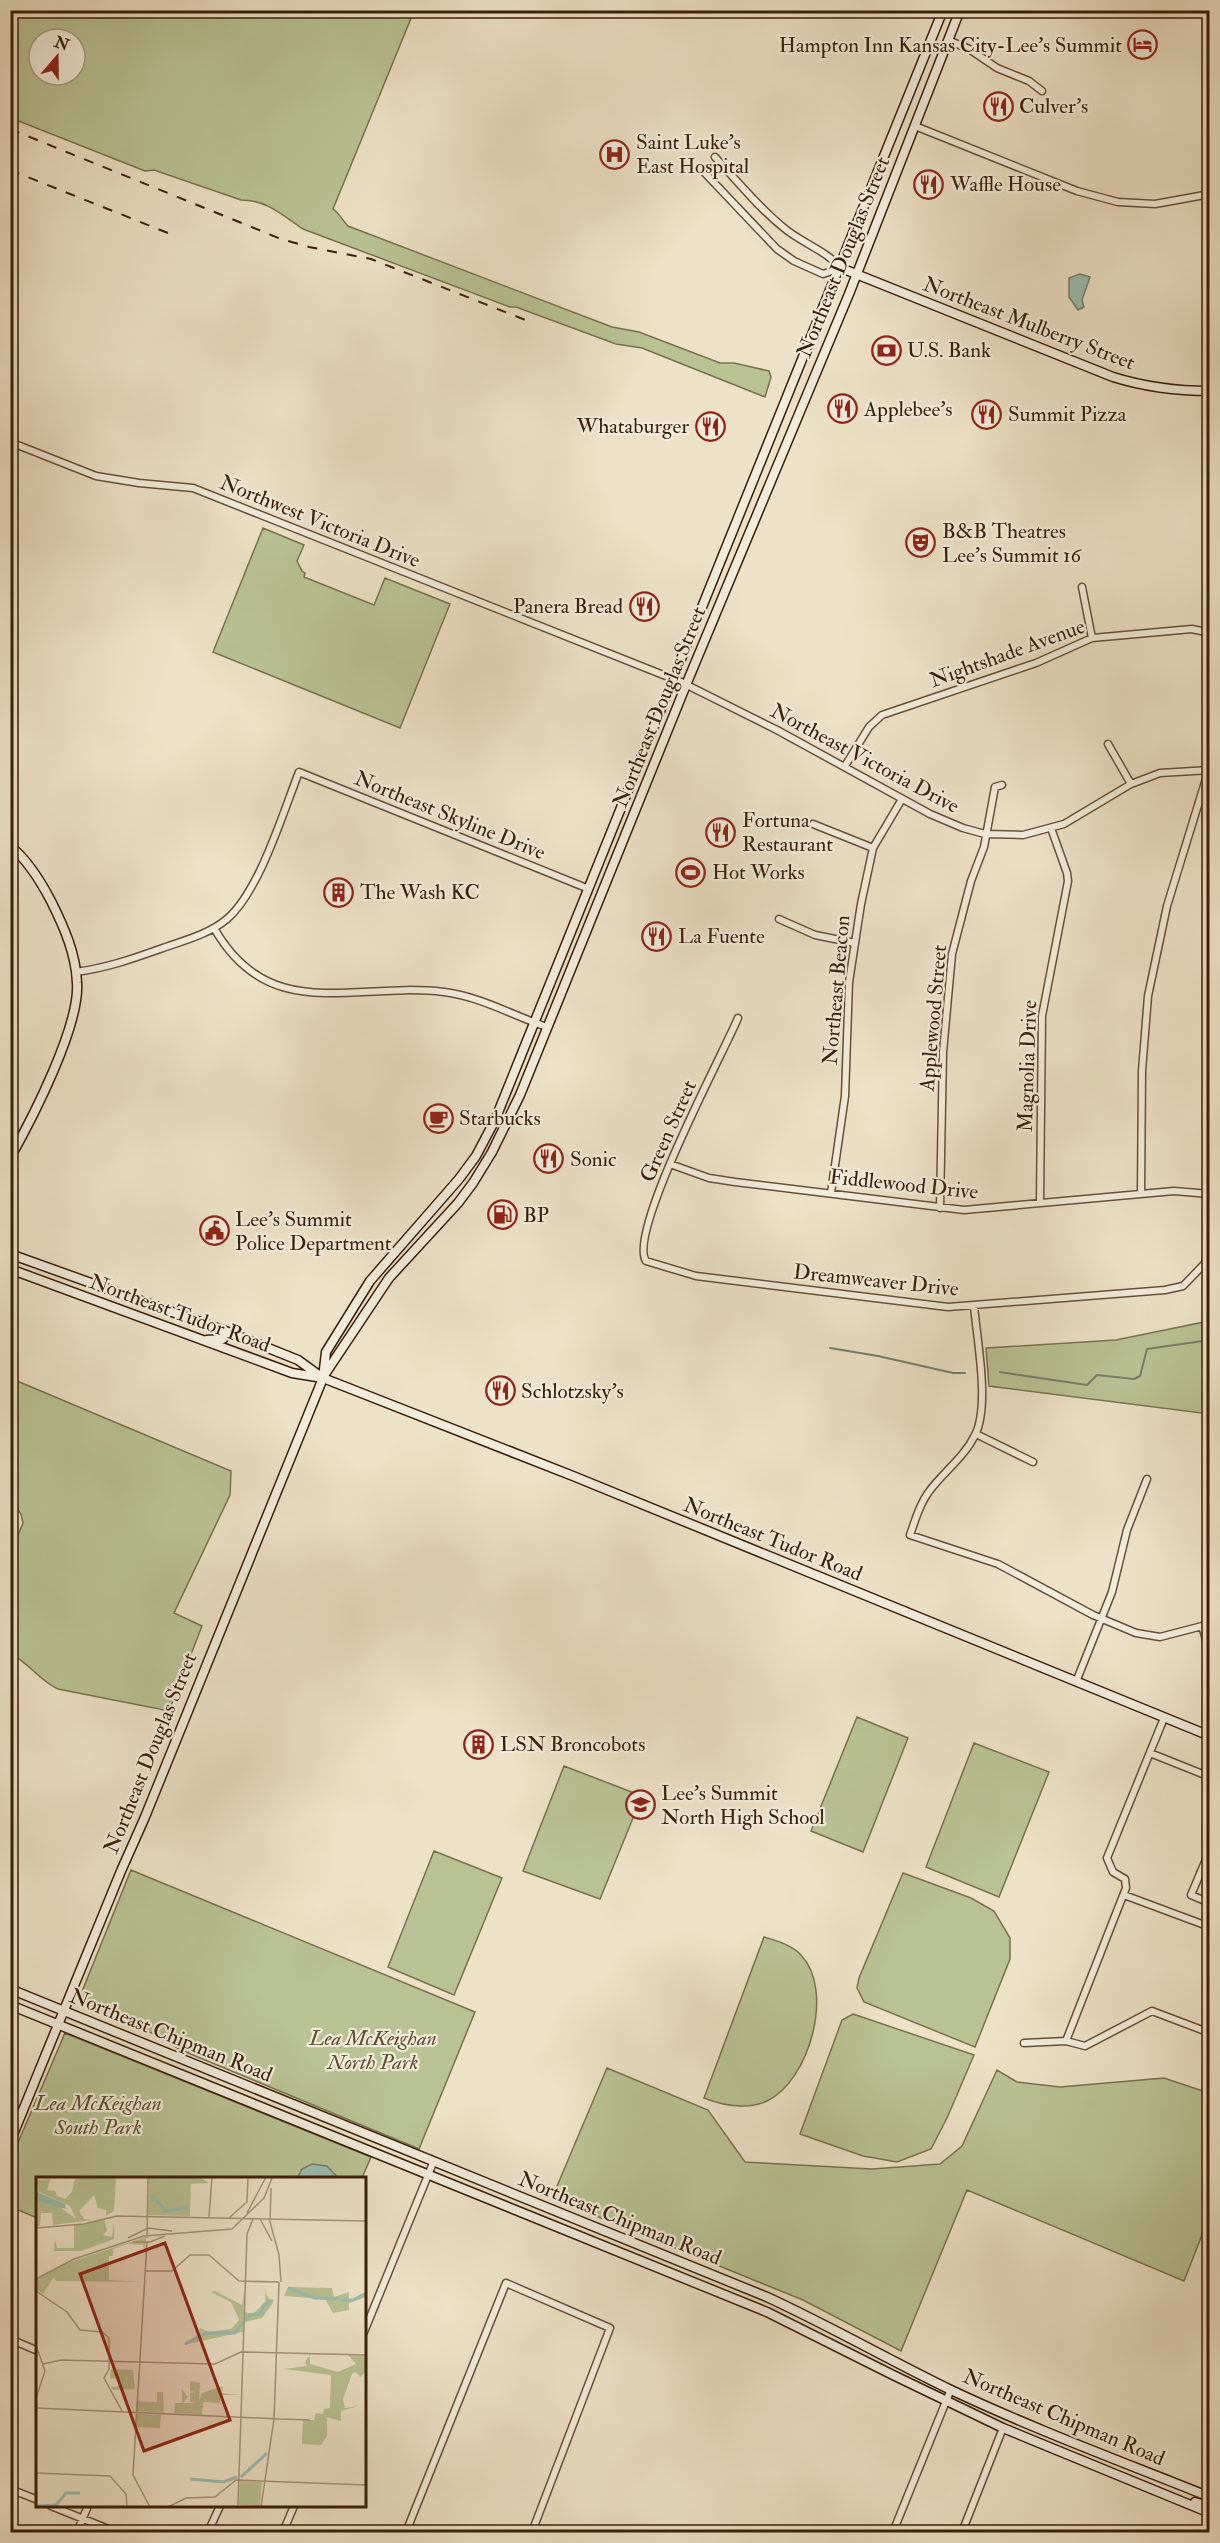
<svg xmlns="http://www.w3.org/2000/svg" width="1220" height="2543" viewBox="0 0 1220 2543" font-family="'IM FELL Double Pica',serif">
	<style>
		.green { fill: #b9c295; stroke: #7a704e; stroke-width: 1.5; fill-rule: evenodd }
		.water { fill: #9abeb0; stroke: #747e6d; stroke-width: 1.5 }
		.lines { fill: none; stroke-linecap: round; stroke-linejoin: round }
		.stream { stroke: #747e6d; stroke-width: 2 }
		.street-casing { stroke: #674f38; stroke-width: 9 }
		.secondary-casing { stroke: #3a1e08; stroke-width: 11 }
		.street { stroke: #f3ecdb; stroke-width: 6 }
		.secondary { stroke: #f3ecdb; stroke-width: 8 }
		.rail { stroke: #3a1e08; stroke-width: 2; stroke-dasharray: 10 10; stroke-linecap: butt }
		.labels { text-anchor: middle; stroke-width: 4.5; stroke-linejoin: round; paint-order: stroke }
		.poi-label { font-size: 21px; fill: #3a1e08; stroke: #f3ecdb; text-anchor: start }
		.street-label { font-size: 21px; fill: #3a1e08; stroke: #f3ecdb }
		.park-label { font-size: 21px; font-style: italic; fill: #604f32; stroke: #f3ecdb }
		.inset-river { fill: none; stroke: #9abeb0; stroke-width: 3 }
		.inset-road { fill: none; stroke: #a5937b; stroke-width: 1.5 }
		.view { fill: #8f2418; fill-opacity: 0.15; stroke: #8f2418; stroke-width: 3 }
		.inset-edge { fill: none; stroke: #3a1e08; stroke-width: 3 }
	</style>
	<rect width="100%" height="100%" fill="#ede1c7"/>
	<filter id="stains"><feTurbulence type="fractalNoise" baseFrequency=".00333" numOctaves="4"/><feColorMatrix values="0 0 0 0 .2 0 0 0 0 .09 0 0 0 0 .02 0 0 0 .5 -.17"/></filter>
	<radialGradient id="worn" r=".72"><stop offset=".6" stop-color="#630" stop-opacity="0"/><stop offset="1" stop-color="#630" stop-opacity=".3"/></radialGradient>
	<path class="green" d="M 10,11 L 414,11 L 333,209 C 340,214 342,220 348,226 L 612,327 L 639,332 L 720,363 L 734,363 L 769,371 L 771,377 L 765,397 L 642,348 L 616,344 L 516,307 L 510,307 L 303,229 C 282,215 267,200 241,200 L 154,170 L 145,171 L 11,118 ZM 39,39 L 75,39 L 75,75 L 39,75 Z
		M 263,528 L 304,545 L 297,561 L 302,571 L 305,573 L 304,577 L 374,605 L 385,578 L 450,604 L 400,728 L 213,652 Z
		M 1209,1321 L 1209,1414 L 989,1386 L 986,1348 L 1116,1340 Z
		M 10,1378 L 231,1471 L 230,1495 L 174,1613 L 202,1626 L 169,1711 L 58,1689 C 39,1680 29,1663 11,1654 L 11,1552 L 23,1523 L 21,1514 L 15,1505 L 11,1503 Z
		M 857,1717 L 908,1738 L 863,1852 L 811,1831 Z
		M 974,1743 L 1049,1772 L 999,1897 L 926,1867 Z
		M 564,1766 L 642,1796 L 600,1899 L 523,1871 Z
		M 434,1851 L 502,1878 L 454,1995 L 388,1967 Z
		M 131,1870 L 475,2012 L 419,2149 L 181,2050 L 152,2033 L 83,2006 L 79,1999 Z
		M 903,1873 L 971,1898 L 994,1911 L 1010,1938 L 1010,1959 L 975,2047 L 864,2002 L 857,1988 L 859,1978 Z
		M 764,1937 C 777,1941 792,1945 801,1955 C 835,1991 809,2081 767,2101 C 746,2110 724,2106 704,2098 Z
		M 853,2014 L 974,2055 L 947,2118 L 931,2149 L 897,2162 L 863,2156 L 800,2134 L 842,2020 Z
		M 65,2033 L 371,2157 L 362,2178 L 38,2178 L 37,2218 L 11,2207 L 11,2159 Z
		M 607,2068 L 708,2110 L 745,2162 L 872,2169 L 940,2164 L 962,2146 L 997,2070 L 1017,2082 L 1060,2087 L 1164,2078 L 1209,2093 L 1209,2217 L 1184,2281 L 967,2190 L 901,2351 L 803,2300 L 552,2198 Z"/>
	<path class="water" d="M 1080,274 L 1090,277 L 1082,300 L 1084,307 L 1078,310 L 1069,297 L 1069,278 Z
		M 312,2164 L 327,2166 L 338,2178 L 297,2178 L 302,2169 Z"/>
	<g class="lines">
		<path class="stream" d="M 830,1348 L 878,1356 L 953,1373 L 965,1373
			M 1000,1372 L 1087,1385 L 1097,1375 L 1134,1379 L 1140,1376 L 1147,1349 L 1210,1340"/>
		<defs>
			<path id="street" d="M 948,40 L 969,49 L 997,68 L 1029,81 L 1042,91
				M 915,126 L 1077,191 L 1118,202 L 1155,204 L 1210,194
				M 702,170 L 777,249 L 794,261 L 823,274 L 841,268 C 825,250 802,243 784,228 C 758,207 737,181 715,157
				M 10,442 L 96,476 L 139,483 L 193,488 L 681,682 L 777,730 L 930,814 L 963,828 L 985,834 L 1023,835 L 1064,824 L 1131,784 L 1160,773 L 1210,770
				M 1082,587 L 1092,638
				M 1108,744 L 1131,784
				M 845,766 L 869,727 L 882,715 L 1036,663 L 1092,638 L 1192,629 L 1210,633
				M 813,824 L 873,848
				M 779,919 L 815,935 L 855,943
				M 214,928 C 270,1026 354,981 444,992 C 479,996 514,1016 547,1027
				M 76,972 C 106,968 132,959 160,949 C 182,941 208,935 227,919 C 259,892 283,813 299,772 L 589,889
				M 738,1018 C 723,1054 627,1233 646,1261 L 696,1276 L 948,1307 L 1165,1290 L 1183,1286 L 1210,1258
				M 670,1164 L 709,1178 L 735,1182 L 964,1210 L 1174,1191 L 1210,1194
				M 831,1193 L 845,1096 L 849,982 L 861,904 L 873,848 L 902,799
				M 1141,1194 L 1142,1071 L 1148,996 L 1167,906 L 1210,766
				M 1040,1202 L 1042,1016 L 1068,881 L 1067,873 L 1051,828
				M 940,1208 L 943,1052 L 952,954 L 971,881 L 984,847 L 995,787 L 1002,785
				M 974,1306 C 977,1340 990,1406 975,1435 C 964,1458 942,1473 928,1493 C 919,1505 915,1521 910,1535 L 998,1564 L 1093,1615 L 1136,1633 L 1160,1637 L 1210,1624
				M 976,1434 L 1033,1462
				M 1202,1626 L 1210,1653
				M 1076,1682 L 1112,1592 L 1127,1530 L 1147,1479
				M 1150,1753 L 1210,1777
				M 1210,1850 L 1191,1895 L 1210,1903
				M 1200,1873 L 1210,1877
				M 1124,1895 L 1210,1927
				M 1066,2041 L 1085,2046 L 1152,2011 L 1210,2033
				M 1024,2043 L 1066,2041 L 1126,1888 L 1125,1879 L 1113,1872 L 1107,1858 L 1164,1718
				M 1206,2235 L 1210,2236
				M 364,2332 L 433,2163
				M 10,2339 L 38,2351
				M 10,2489 L 38,2500
				M 51,2506 L 116,2532
				M 77,2532 L 88,2506
				M 208,2532 L 220,2506
				M 283,2532 L 294,2506
				M 406,2532 L 506,2283 L 610,2328 L 532,2532
				M 893,2532 L 951,2389
				M 962,2532 L 1003,2428"/>
			<path id="secondary" d="M 841,268 L 1113,377 C 1145,387 1175,391 1210,391
				M 10,846 C 27,859 41,882 51,901 C 64,927 76,954 77,983 C 80,1026 32,1119 10,1158
				M 10,1254 L 228,1332 L 298,1360 L 320,1376
				M 10,1269 L 292,1373 L 323,1378 L 573,1476 L 1210,1736
				M 207,1340 L 223,1339 L 228,1332
				M 323,1377 L 389,1278 L 458,1203 L 473,1183 L 492,1152 L 520,1095 L 686,685 L 849,294 L 960,10
				M 10,1989 L 767,2297 C 830,2326 889,2360 951,2390 C 1036,2430 1123,2462 1210,2497
				M 10,2005 L 767,2312 L 895,2376 L 1003,2428 L 1210,2513
				M 10,2142 L 121,1871 L 145,1817 L 323,1378 L 326,1352 L 370,1281 L 459,1179 L 476,1156 L 495,1120 L 943,10
				M 1195,2502 L 1210,2507"/>
		</defs>
		<use href="#street" class="street-casing"/>
		<use href="#secondary" class="secondary-casing"/>
		<use href="#street" class="street"/>
		<use href="#secondary" class="secondary"/>
		<path class="rail" d="M 10,129 L 281,239 L 309,247 L 371,259 L 533,323
			M 10,170 L 168,233"/>
	</g>
	<defs>
		<symbol id="hotel-ring" viewBox="-11 -11 22 22"><circle r="9.5" fill="#f3ecdb" stroke="#8f2418" stroke-width="1.5"/><path d="M-6-4.5h1.5V1H6V5H4.5V3h-9V5H-6ZM-4 0a1.8 1.8 0 1 1 3.6 0ZM.5 0V-2.5h3Q6-2.5 6 0Z" fill="#8f2418"/></symbol>
		<symbol id="restaurant-ring" viewBox="-11 -11 22 22"><circle r="9.5" fill="#f3ecdb" stroke="#8f2418" stroke-width="1.5"/><path d="M-5-6h1v4h1v-4h1v4h1v-4h1v5L-1.5 .5V6h-2V.5L-5-1ZM5-6V6H3V1.5H1.5Q1.5-4 5-6Z" fill="#8f2418"/></symbol>
		<symbol id="hospital-ring" viewBox="-11 -11 22 22"><circle r="9.5" fill="#f3ecdb" stroke="#8f2418" stroke-width="1.5"/><path d="M-5-5h3v3.5h4V-5h3V5h-3V1.5h-4V5h-3Z" fill="#8f2418"/></symbol>
		<symbol id="bank-ring" viewBox="-11 -11 22 22"><circle r="9.5" fill="#f3ecdb" stroke="#8f2418" stroke-width="1.5"/><path d="M-6-4H6V4H-6ZM0-2.3a2.3 2.3 0 1 0 0 4.6a2.3 2.3 0 1 0 0-4.6Z" fill="#8f2418"/></symbol>
		<symbol id="theatre-ring" viewBox="-11 -11 22 22"><circle r="9.5" fill="#f3ecdb" stroke="#8f2418" stroke-width="1.5"/><path d="M-5-5.5Q0-4 5-5.5V0Q5 5 0 6Q-5 5-5 0ZM-3.3-2.5H-1v1.5H-3.3ZM1-2.5H3.3v1.5H1ZM-2.8 1Q0 5.5 2.8 1Z" fill="#8f2418"/></symbol>
		<symbol id="stadium-ring" viewBox="-11 -11 22 22"><circle r="9.5" fill="#f3ecdb" stroke="#8f2418" stroke-width="1.5"/><path d="M0-5a6.5 5 0 1 0 0 10a6.5 5 0 1 0 0-10ZM-3.5-1.8h7v3.6h-7Z" fill="#8f2418"/></symbol>
		<symbol id="building-ring" viewBox="-11 -11 22 22"><circle r="9.5" fill="#f3ecdb" stroke="#8f2418" stroke-width="1.5"/><path d="M-4-6H4V6H1V3H-1V6H-4ZM-2.5-4.3h1.7v1.8h-1.7ZM.8-4.3h1.7v1.8H.8ZM-2.5-1h1.7V.8h-1.7ZM.8-1h1.7V.8H.8Z" fill="#8f2418"/></symbol>
		<symbol id="cafe-ring" viewBox="-11 -11 22 22"><circle r="9.5" fill="#f3ecdb" stroke="#8f2418" stroke-width="1.5"/><path d="M-5.5-4.5H6V0H3Q3 3.5 0 3.5H-2.5Q-5.5 3.5-5.5 0ZM3-3.2v2h1.7v-2ZM-6 4.5H4V6H-6Z" fill="#8f2418"/></symbol>
		<symbol id="fuel-ring" viewBox="-11 -11 22 22"><circle r="9.5" fill="#f3ecdb" stroke="#8f2418" stroke-width="1.5"/><path d="M-5.5-6h7V0h2V4h1.3V-2.5L3-4.5l.8-.8L6-3V5H2.5V1h-1V6h-7ZM-4.2-4.7v3.2H.2V-4.7Z" fill="#8f2418"/></symbol>
		<symbol id="civic-ring" viewBox="-11 -11 22 22"><circle r="9.5" fill="#f3ecdb" stroke="#8f2418" stroke-width="1.5"/><path d="M-.6-6.5H3V-4.5H.6V-3L4-1V1h2V6H-6V1h2V-1L-.6-3ZM-1.2 2.5V6h2.4V2.5Z" fill="#8f2418"/></symbol>
		<symbol id="school-ring" viewBox="-11 -11 22 22"><circle r="9.5" fill="#f3ecdb" stroke="#8f2418" stroke-width="1.5"/><path d="M0-5L7-2L0 1L-7-2ZM-4 1L0 2.5L4 1V4Q0 6-4 4Z" fill="#8f2418"/></symbol>
	</defs>
	<g fill-rule="evenodd">
		<use href="#hotel-ring" x="1126" y="28" width="33" height="33"/>
		<use href="#restaurant-ring" x="982" y="90" width="33" height="33"/>
		<use href="#hospital-ring" x="598" y="138" width="33" height="33"/>
		<use href="#restaurant-ring" x="912" y="168" width="33" height="33"/>
		<use href="#bank-ring" x="870" y="334" width="33" height="33"/>
		<use href="#restaurant-ring" x="826" y="392" width="33" height="33"/>
		<use href="#restaurant-ring" x="970" y="398" width="33" height="33"/>
		<use href="#restaurant-ring" x="694" y="410" width="33" height="33"/>
		<use href="#theatre-ring" x="904" y="526" width="33" height="33"/>
		<use href="#restaurant-ring" x="628" y="590" width="33" height="33"/>
		<use href="#restaurant-ring" x="704" y="816" width="33" height="33"/>
		<use href="#stadium-ring" x="674" y="856" width="33" height="33"/>
		<use href="#building-ring" x="322" y="876" width="33" height="33"/>
		<use href="#restaurant-ring" x="640" y="920" width="33" height="33"/>
		<use href="#cafe-ring" x="422" y="1102" width="33" height="33"/>
		<use href="#restaurant-ring" x="532" y="1142" width="33" height="33"/>
		<use href="#fuel-ring" x="486" y="1198" width="33" height="33"/>
		<use href="#civic-ring" x="198" y="1214" width="33" height="33"/>
		<use href="#restaurant-ring" x="484" y="1374" width="33" height="33"/>
		<use href="#building-ring" x="462" y="1728" width="33" height="33"/>
		<use href="#school-ring" x="624" y="1788" width="33" height="33"/>
	</g>
	<g class="labels">
		<g class="poi-label">
			<text x="1122" y="52" text-anchor="end">Hampton Inn Kansas City-Lee's Summit</text>
			<text x="1019" y="113">Culver's</text>
			<text x="636" y="149">Saint Luke's<tspan x="636" dy="24">East Hospital</tspan></text>
			<text x="950" y="191">Waffle House</text>
			<text x="907" y="357">U.S. Bank</text>
			<text x="864" y="416">Applebee's</text>
			<text x="1008" y="421">Summit Pizza</text>
			<text x="689" y="433" text-anchor="end">Whataburger</text>
			<text x="942" y="538">B&amp;B Theatres<tspan x="942" dy="24">Lee's Summit 16</tspan></text>
			<text x="623" y="613" text-anchor="end">Panera Bread</text>
			<text x="742" y="827">Fortuna<tspan x="742" dy="24">Restaurant</tspan></text>
			<text x="712" y="879">Hot Works</text>
			<text x="360" y="899">The Wash KC</text>
			<text x="678" y="943">La Fuente</text>
			<text x="459" y="1125">Starbucks</text>
			<text x="570" y="1166">Sonic</text>
			<text x="523" y="1222">BP</text>
			<text x="235" y="1226">Lee's Summit<tspan x="235" dy="24">Police Department</tspan></text>
			<text x="521" y="1398">Schlotzsky's</text>
			<text x="500" y="1751">LSN Broncobots</text>
			<text x="661" y="1800">Lee's Summit<tspan x="661" dy="24">North High School</tspan></text>
		</g>
		<g class="street-label">
			<text transform="translate(843 257) rotate(-68)" y="7">Northeast Douglas Street</text>
			<text transform="translate(1029 323) rotate(21)" y="7">Northeast Mulberry Street</text>
			<text transform="translate(320 521) rotate(22)" y="7">Northwest Victoria Drive</text>
			<text transform="translate(1007 653) rotate(-20)" y="7">Nightshade Avenue</text>
			<text transform="translate(659 707) rotate(-68)" y="7">Northeast Douglas Street</text>
			<text transform="translate(865 758) rotate(28)" y="7">Northeast Victoria Drive</text>
			<text transform="translate(450 815) rotate(22)" y="7">Northeast Skyline Drive</text>
			<text transform="translate(836 990) rotate(-85)" y="7">Northeast Beacon</text>
			<text transform="translate(933 1018) rotate(-85)" y="7">Applewood Street</text>
			<text transform="translate(1027 1066) rotate(-88)" y="7">Magnolia Drive</text>
			<text transform="translate(668 1131) rotate(-66)" y="7">Green Street</text>
			<text transform="translate(904 1184) rotate(6)" y="7">Fiddlewood Drive</text>
			<text transform="translate(876 1280) rotate(6)" y="7">Dreamweaver Drive</text>
			<text transform="translate(180 1313) rotate(20)" y="7">Northeast Tudor Road</text>
			<text transform="translate(773 1539) rotate(22)" y="7">Northeast Tudor Road</text>
			<text transform="translate(150 1753) rotate(-68)" y="7">Northeast Douglas Street</text>
			<text transform="translate(171 2035) rotate(22)" y="7">Northeast Chipman Road</text>
			<text transform="translate(620 2218) rotate(22)" y="7">Northeast Chipman Road</text>
			<text transform="translate(1064 2417) rotate(23)" y="7">Northeast Chipman Road</text>
		</g>
		<g class="park-label">
			<text x="373" y="2045">Lea McKeighan<tspan x="373" dy="24">North Park</tspan></text>
			<text x="98" y="2110">Lea McKeighan<tspan x="98" dy="24">South Park</tspan></text>
		</g>
	</g>
	<g transform="translate(36 2177)">
		<rect width="330" height="330" fill="#ede1c7"/>
		<path d="M 46,0 L 80,0 L 78,34 L 70,39 L 70,34 L 73,34 L 62,31 L 58,18 L 43,34 L 48,42 L 55,43 L 17,48 L 16,36 L 5,36 L 4,49 L 0,50 L 1,24 L 24,30 L 40,42 L 34,29 L 3,15 L 0,3 L 14,2 L 11,13 L 19,14 L 21,19 L 29,22 L 36,15 L 39,2 ZM 113,0 L 163,0 L 173,6 L 155,7 L 154,39 L 112,38 ZM 68,41 L 71,53 L 67,58 L 76,60 L 78,46 L 78,62 L 45,74 L 18,74 L 19,62 L 21,71 L 38,71 L 38,49 ZM 110,60 L 109,74 L 107,68 L 92,67 L 77,72 L 77,79 L 73,79 L 73,103 L 107,105 L 20,104 L 18,100 L 7,117 L 0,112 L 0,103 L 28,87 ZM 230,109 L 230,117 L 237,126 L 226,141 L 209,145 L 209,135 L 217,137 L 229,125 ZM 252,110 L 296,111 L 298,120 L 313,115 L 313,124 L 330,116 L 330,120 L 313,126 L 313,133 L 297,136 L 289,122 L 248,119 ZM 179,114 L 206,128 L 208,114 L 207,159 L 206,155 L 148,168 L 163,157 L 164,151 L 173,155 L 195,152 L 203,143 L 195,125 L 175,115 ZM 274,178 L 274,187 L 302,195 L 320,187 L 312,178 L 330,179 L 330,195 L 324,200 L 320,195 L 316,197 L 307,222 L 309,231 L 323,229 L 305,234 L 305,244 L 291,240 L 291,259 L 285,268 L 266,267 L 267,243 L 278,243 L 280,236 L 287,237 L 288,232 L 294,231 L 295,198 L 248,192 L 271,189 L 269,185 ZM 75,192 L 97,193 L 99,212 L 77,213 L 75,210 L 84,209 L 84,202 L 74,201 ZM 154,204 L 164,206 L 163,224 L 166,216 L 187,209 L 186,216 L 204,218 L 185,218 L 184,226 L 167,225 L 166,238 L 138,236 L 139,226 L 146,226 L 146,212 L 152,220 L 147,226 L 160,226 L 154,225 L 154,216 L 159,215 L 154,214 ZM 121,215 L 127,215 L 128,236 L 100,234 L 101,224 L 121,225 ZM 100,237 L 125,238 L 124,251 L 99,250 ZM 204,304 L 226,305 L 224,328 L 203,328 Z" fill="#b9c295"/>
		<path d="M 2,10 L 3,16 L 29,27 L 30,32 L 0,24 Z" fill="#9abeb0"/>
		<path class="inset-river" d="M 115,18 L 130,34 L 153,30M 252,111 L 279,121 L 303,122M 304,123 L 317,123 L 330,116M 210,143 L 214,138 L 226,136 L 227,129 L 237,123M 149,167 L 170,156 L 199,156 L 207,146M 205,300 L 231,276M 154,302 L 188,305 L 201,300M 0,329 L 20,328 L 30,316 L 44,316"/>
		<path class="inset-road" d="M 235,11 L 234,45 L 243,78 L 245,105M 211,36 L 230,0M 173,40 L 176,0M 193,41 L 211,25 L 212,0M 224,42 L 236,64M 0,51 L 48,47 L 81,39 L 330,44M 92,61 L 112,51 L 136,54M 111,61 L 112,0M 97,65 L 114,65 L 129,59M 111,65 L 97,298 L 114,330M 109,94 L 136,94 L 154,78 L 173,78 L 203,104 L 243,105M 0,102 L 38,82 L 108,59 L 196,52 L 228,21 L 236,1M 0,114 L 31,135 L 44,153 L 66,155 L 73,161 L 73,192 L 68,201 L 86,234M 0,168 L 9,194 L 0,221M 7,187 L 25,183 L 179,187 L 205,175 L 330,178M 0,231 L 244,242M 244,242 L 274,243M 0,296 L 74,299 L 90,317 L 91,330M 202,328 L 211,57 L 217,42M 132,330 L 150,321 L 179,320 L 200,303 L 330,308M 198,330 L 225,329M 225,330 L 238,242 L 243,105"/>
		<path class="view" d="M 129,66 L 194,243 L 108,274 L 44,97 Z"/>
		<rect width="330" height="330" class="inset-edge"/>
	</g>
	<rect width="1220" height="2543" fill="none" stroke="#ede1c7" stroke-width="36"/>
	<rect x="12" y="12" width="1196" height="2519" fill="none" stroke="#3a1e08" stroke-width="3"/>
	<rect x="18" y="18" width="1184" height="2507" fill="none" stroke="#3a1e08" stroke-width="1.5"/>
	<g transform="translate(57 57) rotate(20)"><circle r="28" fill="#f3ecdb" stroke="#a99a87" stroke-width="1.5"/>
	<path d="M0-4.5L10 22L0 15L-10 22Z" fill="#8f2418"/>
	<text y="-9" font-size="16" font-weight="bold" text-anchor="middle" fill="#3a1e08">N</text>
	</g>
	<rect width="100%" height="100%" filter="url(#stains)"/>
	<rect width="100%" height="100%" fill="url(#worn)"/>
</svg>
